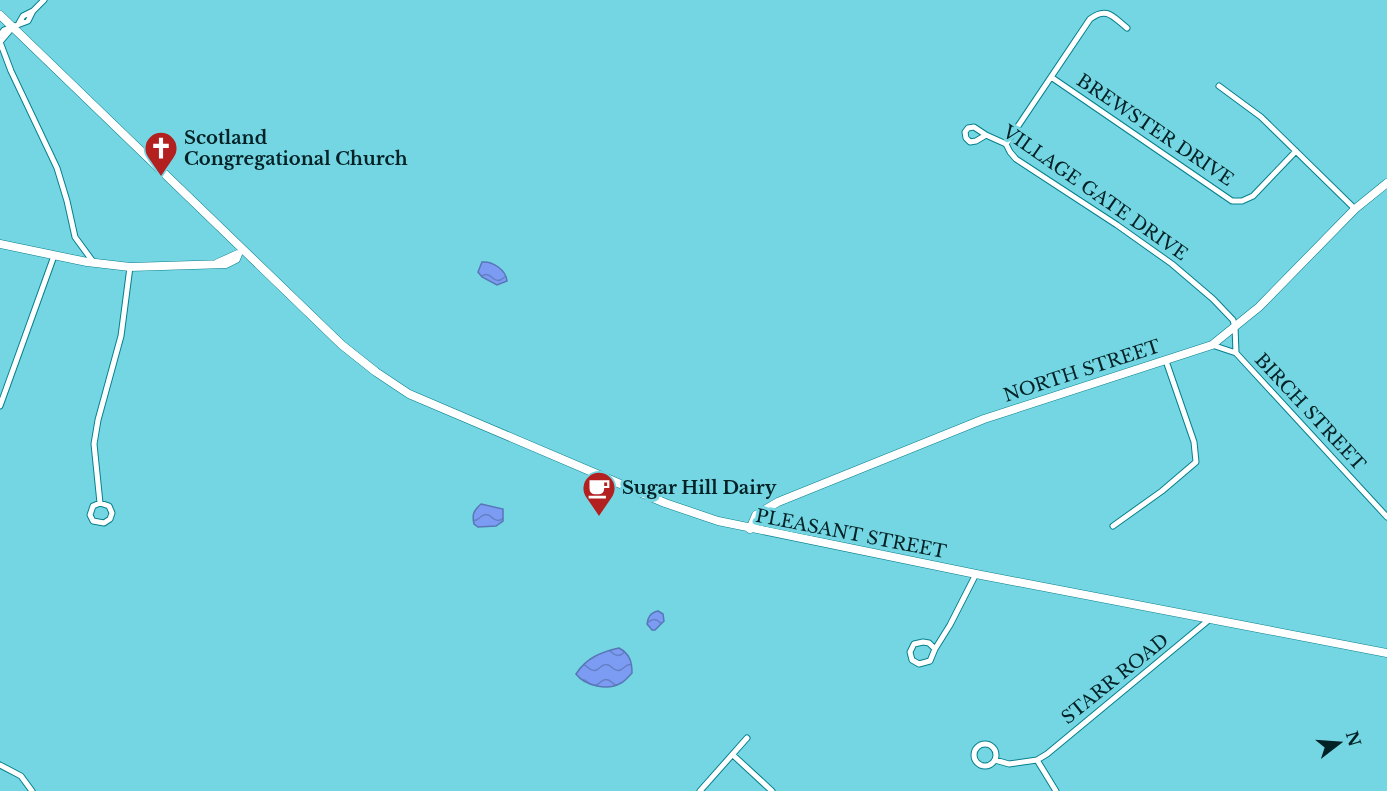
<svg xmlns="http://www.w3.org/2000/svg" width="1387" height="791" viewBox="0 0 1387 791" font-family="'Libre Baskerville',serif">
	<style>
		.water { fill: url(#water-waves); stroke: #5777b6; stroke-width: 1.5 }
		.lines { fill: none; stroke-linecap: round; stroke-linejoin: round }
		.minor-casing { stroke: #05808d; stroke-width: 7 }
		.secondary-casing { stroke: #05808d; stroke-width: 9 }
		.minor { stroke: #fff; stroke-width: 5 }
		.secondary { stroke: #fff; stroke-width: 8 }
		.labels { text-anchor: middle; stroke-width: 6; stroke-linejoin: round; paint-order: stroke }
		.street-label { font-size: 18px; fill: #022226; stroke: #75d6e3 }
		.poi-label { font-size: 18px; font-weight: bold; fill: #022226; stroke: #75d6e3; text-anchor: start }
	</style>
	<defs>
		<pattern id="water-waves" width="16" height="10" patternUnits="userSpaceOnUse" patternTransform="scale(1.5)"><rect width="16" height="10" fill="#7c9cf3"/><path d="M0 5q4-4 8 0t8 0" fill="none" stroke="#637fc5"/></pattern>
	</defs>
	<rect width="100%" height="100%" fill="#75d6e3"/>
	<path class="water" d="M 482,262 C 493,261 506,270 507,281 L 497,285 L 482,277 L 478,272 Z
		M 481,504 L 503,509 L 503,521 L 496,526 L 478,527 L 474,524 C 472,515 473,511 481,504 Z
		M 658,611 L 663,614 L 664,621 L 655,630 L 652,630 L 647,624 C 648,617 650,613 658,611 Z
		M 619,648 C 630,654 632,662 632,673 C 629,676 625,681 621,683 C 608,691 585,686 576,674 C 586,658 601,652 619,648 Z"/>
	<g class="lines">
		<defs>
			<path id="minor" d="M 33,11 L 44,0
				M 0,35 L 4,30 L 28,21 L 33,11 L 23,16 L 19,23
				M 0,42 L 11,71 L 57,168 L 67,201 L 75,237 L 94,263
				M 0,42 L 12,28
				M 1051,77 L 1232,201 L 1242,201 L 1253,196 L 1296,151
				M 1219,86 L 1261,117 L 1355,209
				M 986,135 L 974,127 L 968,128 L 965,132 L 966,138 L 970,142 L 976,141 L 986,135 L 1006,144 L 1010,152 L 1016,159 L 1117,225 L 1172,264 L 1213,299 L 1233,320 L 1235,327 L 1236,353 L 1387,517
				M 1006,144 L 1090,19 C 1107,6 1113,17 1127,28
				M 1212,345 L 1236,353
				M 0,406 L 54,256
				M 100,503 L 93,506 L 90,515 L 93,521 L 104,523 L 110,519 L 112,513 L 109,506 L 100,503 L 94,444 L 98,420 L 121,336 L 130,267
				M 1113,526 L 1162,491 L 1196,462 L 1194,442 L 1166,361
				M 923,642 L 929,643 L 935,649 L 930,661 L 919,664 L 912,660 L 910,652 L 914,644 Z
				M 935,649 L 950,625 L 976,574
				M974 755a11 11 0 1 1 22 0a11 11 0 1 1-22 0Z
				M 733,755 L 772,791
				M 995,760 L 1009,764 L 1037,760 L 1056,791
				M 1037,760 L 1047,754 L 1210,619
				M 0,765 L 21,776 L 32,791
				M 700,791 L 747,738"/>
			<path id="secondary" d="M 0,15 L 342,345 L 376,372 L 409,394 L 665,503 L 718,521 L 976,574 L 1387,653
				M 0,244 L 87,262 L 130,267 L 226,264 L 236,259 L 238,254 L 218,263
				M 750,529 L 756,515 L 778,502 L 984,419 L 1212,345 L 1259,307 L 1355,209 L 1387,183"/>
		</defs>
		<use href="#minor" class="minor-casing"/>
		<use href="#secondary" class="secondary-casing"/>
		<use href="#minor" class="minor"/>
		<use href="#secondary" class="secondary"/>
	</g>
	<defs>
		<symbol id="church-pin" viewBox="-11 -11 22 30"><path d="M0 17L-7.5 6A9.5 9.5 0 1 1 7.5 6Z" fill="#b22120" stroke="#75d6e3"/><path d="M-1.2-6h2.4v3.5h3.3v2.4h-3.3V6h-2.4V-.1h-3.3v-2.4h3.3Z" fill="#fff"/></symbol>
		<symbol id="cafe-pin" viewBox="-11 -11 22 30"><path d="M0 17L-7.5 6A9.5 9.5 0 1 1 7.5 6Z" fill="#b22120" stroke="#75d6e3"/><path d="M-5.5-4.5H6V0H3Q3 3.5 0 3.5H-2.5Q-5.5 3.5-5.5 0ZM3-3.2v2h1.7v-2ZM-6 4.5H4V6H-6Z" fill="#fff"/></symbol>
	</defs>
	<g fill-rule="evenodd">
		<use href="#church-pin" x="142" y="129" width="38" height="52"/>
		<use href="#cafe-pin" x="580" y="469" width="38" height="52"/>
	</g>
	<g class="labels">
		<g class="street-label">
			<text transform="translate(1155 130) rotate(34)" y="6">BREWSTER DRIVE</text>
			<text transform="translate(1095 193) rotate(35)" y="6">VILLAGE GATE DRIVE</text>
			<text transform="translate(1082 371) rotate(-18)" y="6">NORTH STREET</text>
			<text transform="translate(1310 412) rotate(47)" y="6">BIRCH STREET</text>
			<text transform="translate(851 534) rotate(11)" y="6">PLEASANT STREET</text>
			<text transform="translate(1115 679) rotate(-39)" y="6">STARR ROAD</text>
		</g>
		<g class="poi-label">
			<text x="184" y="144">Scotland<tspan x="184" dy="21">Congregational Church</tspan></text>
			<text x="622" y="494">Sugar Hill Dairy</text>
		</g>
	</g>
	<g transform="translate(1339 743) rotate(73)" stroke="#75d6e3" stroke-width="4.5" paint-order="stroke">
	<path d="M0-4.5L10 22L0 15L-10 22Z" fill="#022226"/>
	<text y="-9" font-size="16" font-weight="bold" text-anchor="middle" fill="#022226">N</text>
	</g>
</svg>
